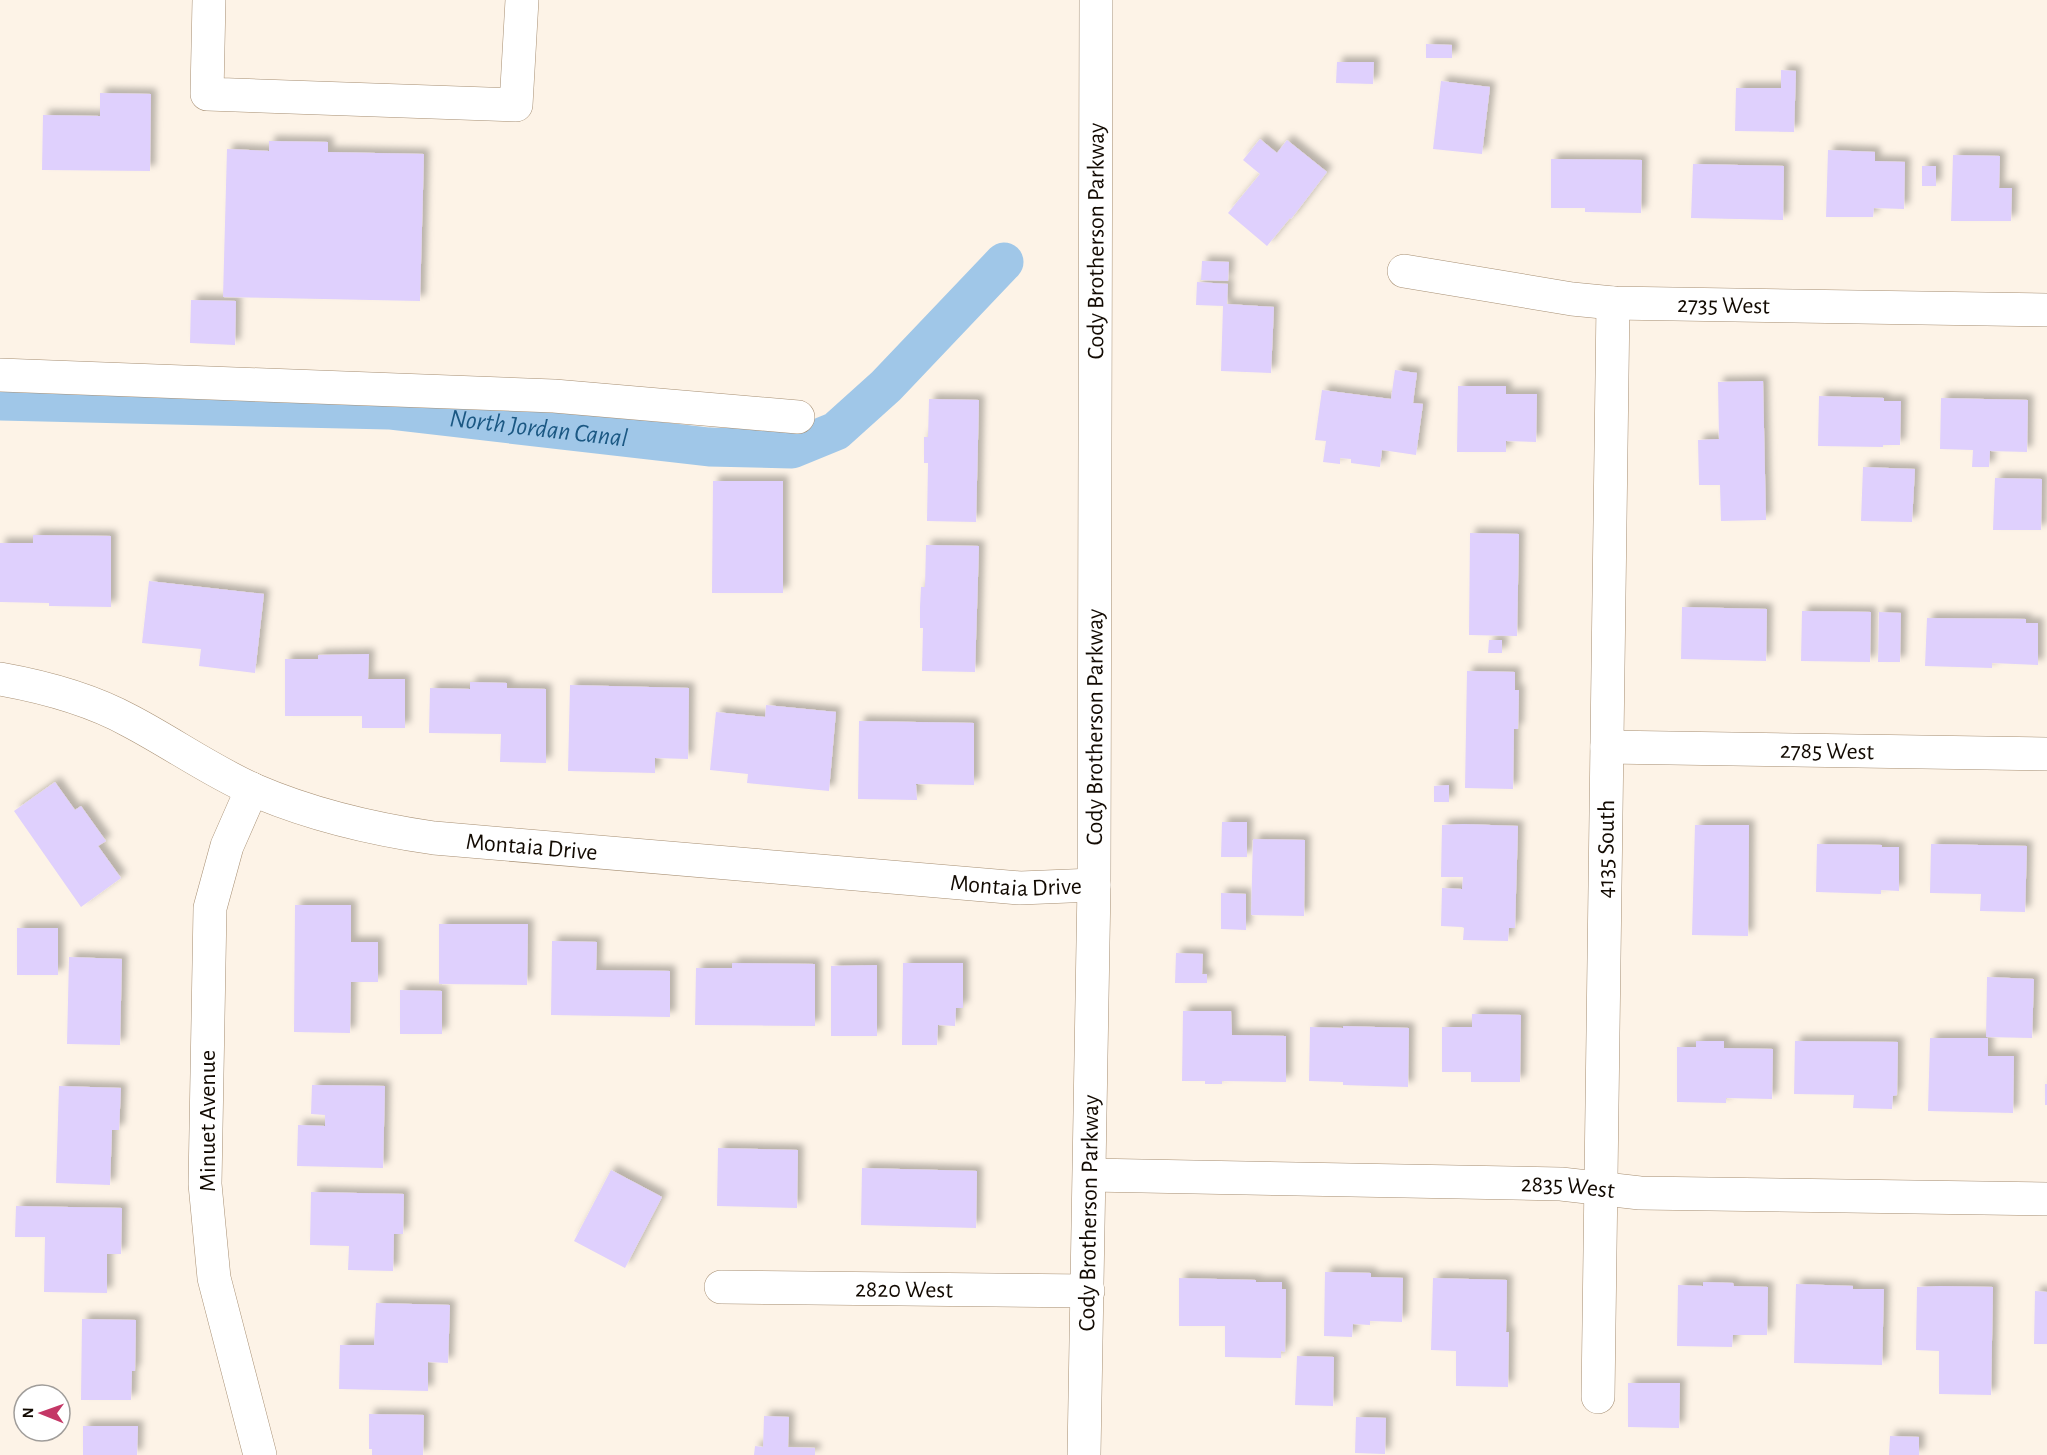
<svg xmlns="http://www.w3.org/2000/svg" width="2047" height="1455" viewBox="0 0 2047 1455" font-family="'Alegreya Sans',sans-serif">
	<style>
		.lines { fill: none; stroke-linecap: round; stroke-linejoin: round }
		.canal { stroke: #a0c7e8; stroke-width: 39 }
		.building { fill: #dfd0fd; filter: url(#shadow) }
		.minor-casing { stroke: #a78f73; stroke-width: 34 }
		.major-casing { stroke: #a78f73; stroke-width: 34 }
		.minor { stroke: #fff; stroke-width: 33 }
		.major { stroke: #fff; stroke-width: 33 }
		.labels { text-anchor: middle; stroke-width: 4.5; stroke-linejoin: round; paint-order: stroke }
		.street-label { font-size: 24px; fill: #120a02; stroke: #fff }
		.water-label { font-size: 26px; font-style: italic; fill: #1b5883; stroke: #fff }
	</style>
	<defs>
		<filter id="shadow"><feDropShadow dx="5.5" dy="-5.5" stdDeviation="3" flood-color="#0004"/></filter>
	</defs>
	<rect width="100%" height="100%" fill="#fdf3e7"/>
	<g class="lines">
		<path class="canal" id="s1" d="M 0,401 L 389,410 L 709,447 L 792,449 L 836,431 L 886,386 L 1004,262"/>
	</g>
	<path class="building" d="M 1426,44 L 1452,45 L 1452,58 L 1426,58 Z
		M 1337,62 L 1374,62 L 1373,84 L 1336,83 Z
		M 1781,70 L 1796,71 L 1794,132 L 1735,131 L 1736,88 L 1781,88 Z
		M 1441,81 L 1490,87 L 1482,154 L 1433,149 Z
		M 100,93 L 151,94 L 150,171 L 42,170 L 43,115 L 100,116 Z
		M 1260,139 L 1277,153 L 1287,140 L 1327,172 L 1291,219 L 1290,218 L 1267,246 L 1228,213 L 1260,174 L 1243,160 Z
		M 269,141 L 328,142 L 328,152 L 424,154 L 420,301 L 223,297 L 227,149 L 269,151 Z
		M 1828,150 L 1875,152 L 1875,161 L 1905,162 L 1904,209 L 1874,208 L 1873,217 L 1826,217 Z
		M 1953,155 L 2000,156 L 1999,188 L 2012,188 L 2011,221 L 1951,221 Z
		M 1551,159 L 1642,160 L 1641,213 L 1585,212 L 1585,208 L 1551,208 Z
		M 1693,164 L 1784,166 L 1783,220 L 1691,218 Z
		M 1922,166 L 1936,166 L 1936,186 L 1922,186 Z
		M 1202,261 L 1229,262 L 1228,281 L 1201,280 Z
		M 1197,282 L 1228,284 L 1227,304 L 1274,307 L 1271,373 L 1221,371 L 1223,306 L 1196,305 Z
		M 191,300 L 236,301 L 235,345 L 190,343 Z
		M 1395,370 L 1417,373 L 1413,403 L 1423,404 L 1416,455 L 1382,450 L 1380,467 L 1351,463 L 1351,459 L 1340,458 L 1340,464 L 1323,462 L 1326,441 L 1315,440 L 1322,390 L 1391,399 Z
		M 1763,381 L 1766,520 L 1721,521 L 1720,485 L 1699,485 L 1698,440 L 1719,439 L 1718,382 Z
		M 1458,386 L 1506,386 L 1506,394 L 1537,394 L 1536,442 L 1506,441 L 1506,452 L 1457,452 Z
		M 1819,396 L 1884,398 L 1884,401 L 1901,401 L 1900,445 L 1883,445 L 1883,447 L 1818,446 Z
		M 1941,398 L 2028,400 L 2027,452 L 1990,451 L 1989,467 L 1972,467 L 1973,450 L 1940,449 Z
		M 929,399 L 979,400 L 976,522 L 927,521 L 928,463 L 924,463 L 924,437 L 928,437 Z
		M 1863,467 L 1915,469 L 1912,522 L 1861,521 Z
		M 1995,478 L 2042,479 L 2041,530 L 1993,530 Z
		M 713,481 L 783,481 L 783,593 L 712,593 Z
		M 1470,533 L 1519,534 L 1517,636 L 1469,635 Z
		M 33,535 L 111,536 L 111,607 L 49,606 L 49,603 L 0,602 L 0,543 L 33,543 Z
		M 926,545 L 979,546 L 975,672 L 922,671 L 923,628 L 920,628 L 920,607 L 921,587 L 925,587 Z
		M 149,581 L 264,594 L 255,673 L 199,666 L 201,649 L 142,643 Z
		M 1682,607 L 1767,609 L 1766,661 L 1681,659 Z
		M 1802,611 L 1871,612 L 1870,662 L 1801,661 Z
		M 1879,612 L 1901,613 L 1900,662 L 1878,662 Z
		M 1927,618 L 2026,619 L 2026,623 L 2038,623 L 2038,665 L 1992,663 L 1992,668 L 1925,666 Z
		M 1489,640 L 1502,640 L 1502,653 L 1488,653 Z
		M 369,654 L 368,679 L 405,679 L 405,728 L 362,728 L 362,716 L 285,716 L 285,659 L 318,659 L 318,655 Z
		M 1467,671 L 1515,672 L 1515,690 L 1519,690 L 1518,729 L 1514,729 L 1513,789 L 1465,788 Z
		M 470,682 L 507,683 L 507,688 L 546,689 L 546,763 L 500,762 L 501,734 L 429,733 L 430,688 L 470,689 Z
		M 570,685 L 689,688 L 688,759 L 655,758 L 655,773 L 568,771 Z
		M 766,705 L 836,712 L 829,791 L 747,783 L 748,774 L 710,770 L 716,712 L 765,717 Z
		M 859,721 L 974,723 L 974,785 L 916,784 L 917,800 L 858,799 Z
		M 55,782 L 75,810 L 81,806 L 106,841 L 98,846 L 121,878 L 81,907 L 14,811 Z
		M 1449,785 L 1449,802 L 1434,802 L 1434,786 Z
		M 1222,822 L 1247,822 L 1247,857 L 1221,857 Z
		M 1463,824 L 1518,826 L 1515,928 L 1509,928 L 1508,941 L 1463,940 L 1464,928 L 1462,927 L 1441,926 L 1442,888 L 1462,889 L 1463,877 L 1441,877 L 1442,825 Z
		M 1695,825 L 1749,825 L 1748,936 L 1692,935 Z
		M 1253,839 L 1305,840 L 1304,916 L 1251,915 Z
		M 1817,844 L 1882,845 L 1882,847 L 1899,847 L 1899,891 L 1881,890 L 1881,894 L 1816,892 Z
		M 1931,844 L 2027,846 L 2025,912 L 1980,911 L 1981,894 L 1930,893 Z
		M 1221,893 L 1246,894 L 1246,930 L 1221,929 Z
		M 295,905 L 351,905 L 351,942 L 378,942 L 378,982 L 351,982 L 350,1033 L 294,1032 Z
		M 439,924 L 528,924 L 527,985 L 439,984 Z
		M 17,928 L 58,928 L 58,975 L 17,975 Z
		M 552,941 L 597,942 L 596,970 L 670,971 L 670,1017 L 551,1015 Z
		M 1176,953 L 1203,954 L 1202,974 L 1207,974 L 1207,983 L 1175,983 Z
		M 69,957 L 122,959 L 120,1045 L 67,1044 Z
		M 732,963 L 815,964 L 815,1026 L 695,1025 L 696,968 L 732,968 Z
		M 903,963 L 963,963 L 963,1008 L 956,1008 L 955,1026 L 938,1025 L 937,1045 L 902,1045 Z
		M 877,965 L 877,1036 L 831,1036 L 831,966 Z
		M 1987,977 L 2034,979 L 2032,1038 L 1986,1037 Z
		M 400,990 L 442,991 L 442,1034 L 400,1034 Z
		M 1183,1011 L 1231,1011 L 1232,1035 L 1286,1036 L 1286,1082 L 1222,1081 L 1222,1084 L 1205,1084 L 1205,1081 L 1182,1081 Z
		M 1472,1014 L 1521,1015 L 1520,1082 L 1471,1082 L 1471,1072 L 1442,1072 L 1442,1027 L 1472,1027 Z
		M 1343,1026 L 1409,1028 L 1408,1087 L 1343,1085 L 1343,1082 L 1309,1081 L 1310,1027 L 1343,1028 Z
		M 1930,1038 L 1988,1038 L 1988,1056 L 2014,1056 L 2013,1113 L 1928,1111 Z
		M 1696,1041 L 1724,1041 L 1724,1048 L 1773,1049 L 1772,1099 L 1726,1098 L 1726,1103 L 1677,1102 L 1677,1047 L 1696,1047 Z
		M 1795,1041 L 1898,1042 L 1897,1095 L 1893,1096 L 1892,1109 L 1853,1108 L 1854,1095 L 1794,1094 Z
		M 2045,1084 L 2047,1084 L 2047,1105 L 2045,1105 Z
		M 312,1085 L 385,1086 L 383,1168 L 297,1166 L 298,1125 L 325,1126 L 325,1115 L 311,1114 Z
		M 59,1086 L 121,1088 L 119,1130 L 112,1130 L 110,1185 L 56,1183 Z
		M 718,1148 L 798,1150 L 797,1208 L 717,1206 Z
		M 862,1168 L 977,1171 L 976,1228 L 861,1225 Z
		M 611,1170 L 662,1197 L 625,1268 L 574,1241 Z
		M 311,1192 L 404,1194 L 403,1234 L 394,1234 L 393,1271 L 348,1270 L 349,1246 L 310,1245 Z
		M 16,1206 L 122,1208 L 121,1254 L 107,1254 L 107,1293 L 44,1292 L 45,1237 L 15,1237 Z
		M 1325,1272 L 1371,1273 L 1371,1277 L 1403,1278 L 1402,1322 L 1370,1321 L 1370,1325 L 1353,1324 L 1352,1337 L 1324,1336 Z
		M 1179,1278 L 1256,1280 L 1256,1282 L 1282,1282 L 1282,1289 L 1286,1289 L 1285,1352 L 1281,1351 L 1281,1358 L 1225,1357 L 1225,1326 L 1179,1326 Z
		M 1433,1278 L 1507,1280 L 1506,1332 L 1509,1332 L 1508,1387 L 1456,1386 L 1456,1351 L 1431,1350 Z
		M 1703,1282 L 1733,1283 L 1734,1286 L 1768,1287 L 1767,1335 L 1733,1335 L 1732,1347 L 1677,1346 L 1678,1285 L 1703,1286 Z
		M 1796,1284 L 1853,1286 L 1853,1289 L 1884,1289 L 1882,1365 L 1794,1363 Z
		M 1940,1286 L 1993,1287 L 1991,1395 L 1939,1394 L 1939,1351 L 1916,1350 L 1917,1287 Z
		M 2035,1291 L 2047,1292 L 2047,1344 L 2034,1344 Z
		M 376,1303 L 450,1305 L 448,1363 L 428,1362 L 428,1391 L 339,1389 L 340,1345 L 374,1345 Z
		M 82,1319 L 136,1320 L 135,1371 L 132,1371 L 131,1400 L 81,1400 Z
		M 1297,1356 L 1334,1357 L 1333,1406 L 1295,1405 Z
		M 1628,1383 L 1680,1383 L 1679,1428 L 1628,1427 Z
		M 369,1414 L 424,1415 L 423,1455 L 372,1455 L 372,1449 L 369,1449 Z
		M 764,1416 L 789,1417 L 788,1447 L 815,1448 L 815,1455 L 754,1455 L 755,1446 L 763,1447 Z
		M 1356,1417 L 1386,1418 L 1385,1454 L 1355,1453 Z
		M 83,1426 L 138,1426 L 137,1455 L 83,1455 Z
		M 1890,1436 L 1919,1437 L 1919,1455 L 1889,1455 Z"/>
	<g class="lines">
		<defs>
			<g id="minor">
				<path d="M 209,0 L 207,94 L 516,105 L 522,0"/>
				<path id="s2" d="M 1404,271 L 1572,299 L 1613,303 L 2047,310"/>
				<path d="M 0,375 L 554,396 L 798,417"/>
				<path id="s3" d="M 0,679 C 45,687 90,699 130,721 C 172,743 211,771 254,790 C 312,815 372,829 434,838 L 1020,888 L 1094,885"/>
				<path id="s4" d="M 1607,747 L 2047,754"/>
				<path d="M 252,789 L 227,846 L 210,908 L 205,1184 L 214,1278 L 260,1455"/>
				<path id="s5" d="M 1090,1175 L 1561,1184 L 1640,1193 L 2047,1199"/>
				<path id="s6" d="M 721,1287 L 1088,1291"/>
				<path id="s7" d="M 1598,1397 L 1613,303"/>
			</g>
			<g id="major">
				<path id="s8" d="M 1084,1455 L 1094,885 L 1096,0"/>
			</g>
		</defs>
		<use href="#minor" class="minor-casing"/>
		<use href="#major" class="major-casing"/>
		<use href="#minor" class="minor"/>
		<use href="#major" class="major"/>
	</g>
	<g class="labels">
		<g class="street-label">
			<text dy="8" stroke="none"><textPath href="#s8" startOffset="1214">Cody Brotherson Parkway</textPath></text>
			<text dy="8" stroke="none"><textPath href="#s2" startOffset="322">2735 West</textPath></text>
			<text dy="8" stroke="none"><textPath href="#s8" startOffset="728">Cody Brotherson Parkway</textPath></text>
			<text dy="8" stroke="none"><textPath href="#s4" startOffset="220">2785 West</textPath></text>
			<text dy="8" stroke="none"><textPath href="#s3" startOffset="564">Montaia Drive</textPath></text>
			<text dy="8" stroke="none"><textPath href="#s7" startOffset="548">4135 South</textPath></text>
			<text dy="8" stroke="none"><textPath href="#s3" startOffset="1050">Montaia Drive</textPath></text>
			<text transform="translate(207 1121) rotate(-90)" y="8">Minuet Avenue</text>
			<text dy="8" stroke="none"><textPath href="#s5" startOffset="478">2835 West</textPath></text>
			<text dy="8" stroke="none"><textPath href="#s8" startOffset="242">Cody Brotherson Parkway</textPath></text>
			<text dy="8" stroke="none"><textPath href="#s6" startOffset="183">2820 West</textPath></text>
		</g>
		<g class="water-label">
			<text dy="9" stroke="none"><textPath href="#s1" startOffset="540">North Jordan Canal</textPath></text>
		</g>
	</g>
	<g transform="translate(42 1413) rotate(271)"><circle r="28" fill="#ffffff" stroke="#a09d9a" stroke-width="1.5"/>
	<path d="M0-4.5L10 22L0 15L-10 22Z" fill="#c43766"/>
	<text y="-9" font-size="16" font-weight="bold" text-anchor="middle" fill="#120a02">N</text>
	</g>
</svg>
